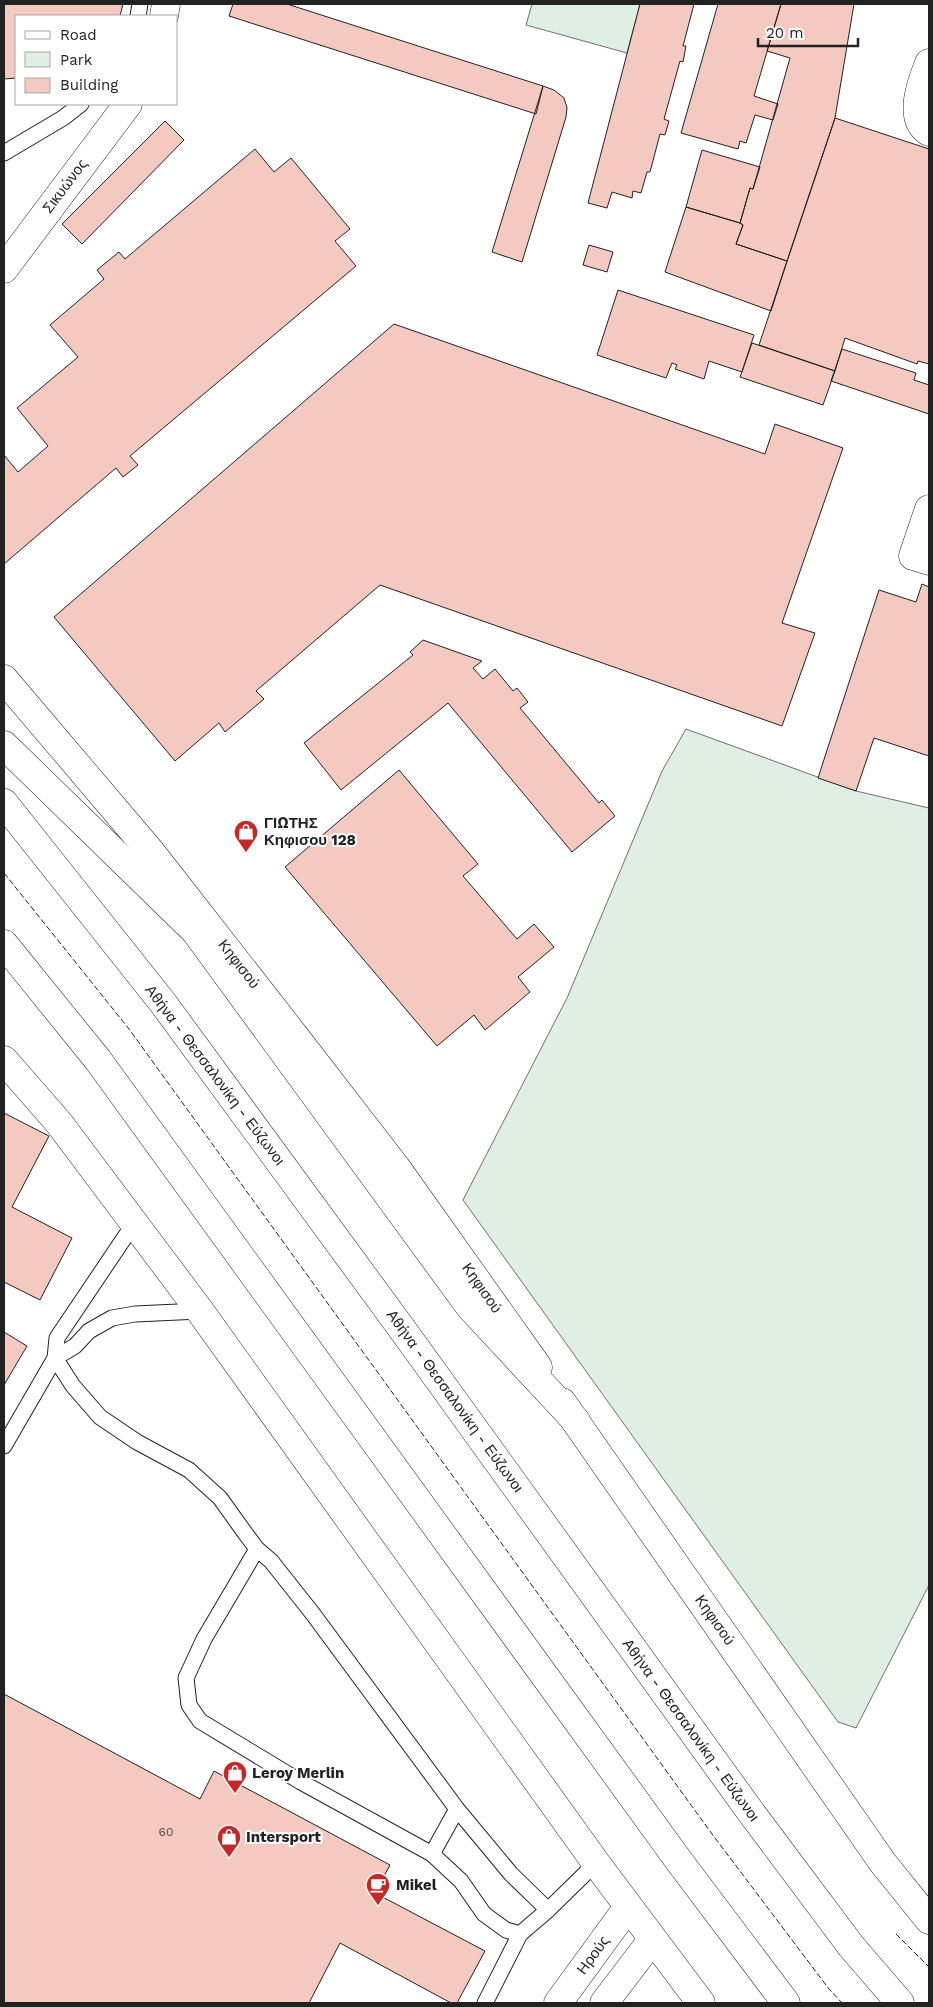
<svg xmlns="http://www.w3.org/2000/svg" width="933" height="2007" viewBox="0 0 933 2007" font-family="'Work Sans',sans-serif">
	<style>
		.green { fill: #e0efe3; stroke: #6f6f6f }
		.building { fill: #f3c9c0; stroke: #222 }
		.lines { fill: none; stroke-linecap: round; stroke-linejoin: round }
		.lane-casing { stroke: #222; stroke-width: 17 }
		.street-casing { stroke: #222; stroke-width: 29 }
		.secondary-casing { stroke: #222; stroke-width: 29 }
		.highway-casing { stroke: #222; stroke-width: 29 }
		.lane { stroke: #fff; stroke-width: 15 }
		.street { stroke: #fff; stroke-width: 28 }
		.secondary { stroke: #fff; stroke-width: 28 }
		.highway { stroke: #fff; stroke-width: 28 }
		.fence { stroke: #222; stroke-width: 1; stroke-dasharray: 6 2.5; stroke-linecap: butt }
		.labels { text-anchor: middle; stroke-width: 4; stroke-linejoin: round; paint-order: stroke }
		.number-label { font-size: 12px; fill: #564c4a }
		.street-label { font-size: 15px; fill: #222; stroke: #fff }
		.poi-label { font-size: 15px; font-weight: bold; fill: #222; stroke: #fff; text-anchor: start }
	</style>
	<rect width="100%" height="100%" fill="#fff"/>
	<path class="green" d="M 532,4 L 640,4 L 627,53 L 526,25 Z
		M 686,729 L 856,791 L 929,808 L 929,1585 L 856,1728 L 838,1722 L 463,1200 L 567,998 L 662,771 Z"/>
	<path class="building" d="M 4,4 L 123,4 L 120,16 L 16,16 L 16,78 L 4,79 Z
		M 233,4 L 287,4 L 543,86 L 536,114 L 229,16 Z
		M 640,4 L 694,4 L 683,46 L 686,46 L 683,62 L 680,61 L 664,119 L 669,121 L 665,135 L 660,134 L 650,172 L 647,172 L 641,193 L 633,191 L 632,198 L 612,192 L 607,208 L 588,203 Z
		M 718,4 L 781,4 L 754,96 L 778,104 L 773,120 L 755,115 L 746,143 L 740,141 L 738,149 L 681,133 Z
		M 781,4 L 854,4 L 835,118 L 787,261 L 736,244 L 743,225 L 740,223 L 750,188 L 753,189 L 790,58 L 767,51 Z
		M 543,86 L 554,90 L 564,98 L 567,108 L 566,117 L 522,262 L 492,252 Z
		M 835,118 L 929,149 L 929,364 L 918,361 L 917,364 L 845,338 L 835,371 L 759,345 Z
		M 165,121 L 184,140 L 82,244 L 62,224 Z
		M 255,149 L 274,172 L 291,158 L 350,229 L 335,241 L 356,266 L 130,456 L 138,465 L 123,477 L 116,468 L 4,564 L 4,455 L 18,472 L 48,446 L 17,408 L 78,357 L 50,325 L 104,279 L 97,270 L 119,252 L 125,259 Z
		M 702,150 L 760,167 L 753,189 L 750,188 L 740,223 L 686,207 Z
		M 686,207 L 740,223 L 743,225 L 736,244 L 787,261 L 771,311 L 665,272 Z
		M 589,245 L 613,252 L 607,272 L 583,265 Z
		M 618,290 L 754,335 L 742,372 L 709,361 L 704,379 L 675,369 L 677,365 L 672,363 L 666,378 L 597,355 Z
		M 394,324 L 765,454 L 775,424 L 843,448 L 782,623 L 815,633 L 782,726 L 380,585 L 256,691 L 264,699 L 225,732 L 219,723 L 175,761 L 54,617 Z
		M 752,343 L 835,371 L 823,405 L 740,377 Z
		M 842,349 L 916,373 L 914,380 L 929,385 L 929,414 L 831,381 Z
		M 922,584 L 929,587 L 929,756 L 874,738 L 856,791 L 818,778 L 879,590 L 916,602 Z
		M 423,640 L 482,661 L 473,668 L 483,679 L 495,669 L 513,691 L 517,688 L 528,702 L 520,708 L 599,803 L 602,800 L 615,816 L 572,852 L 448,703 L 341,790 L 304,743 L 413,655 L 410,652 Z
		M 399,770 L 478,864 L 463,876 L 517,939 L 534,924 L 554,947 L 518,977 L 530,992 L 485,1030 L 474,1015 L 437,1046 L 285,867 Z
		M 4,1113 L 49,1136 L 12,1207 L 72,1238 L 40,1300 L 4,1282 Z
		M 4,1332 L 27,1346 L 4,1385 Z
		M 4,1694 L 200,1799 L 214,1771 L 390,1865 L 375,1893 L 485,1951 L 457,2003 L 451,2003 L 340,1943 L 309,2003 L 4,2003 Z"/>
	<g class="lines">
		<defs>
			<path id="lane" d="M 138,16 L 140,4
				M 4,153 L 63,118 L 81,104
				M 55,1358 L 73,1386 L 100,1417 L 137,1442 L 189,1470 L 220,1498 L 245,1533 L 257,1549 L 271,1561 L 313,1614 L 457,1809 L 511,1874 L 548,1910
				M 55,1358 L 75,1346 L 89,1331 L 112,1318 L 135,1314 L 200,1311
				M 4,1446 L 55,1358 L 57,1338 L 135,1222
				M 257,1549 L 204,1639 L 186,1678 L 189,1705 L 200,1721 L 301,1782 L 432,1854 L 461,1881 L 484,1914 L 506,1930 L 520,1934 L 548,1910 L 596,1863
				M 432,1854 L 457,1809
				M 485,2003 L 520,1934"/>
			<path id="street" d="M 164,16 L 166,4
				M 929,63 C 922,81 907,118 929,132
				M 4,269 L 128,104
				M 929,509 L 913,556 L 929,561
				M 558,2003 L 628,1907
				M 604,2003 L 652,1940"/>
			<path id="secondary" d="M 4,679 L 151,852 L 290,1030 L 396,1167 L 538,1367
				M 4,1060 L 59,1123 L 200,1311 L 596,1863 L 701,2003
				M 562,1402 L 883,1863 L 929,1920"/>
			<path id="highway" d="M 4,745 L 195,931 L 470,1307 L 576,1421
				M 4,803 L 163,1003 L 405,1333 L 750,1811 L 851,1946 L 900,2003
				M 4,944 L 98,1060 L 679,1861 L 786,2003"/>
		</defs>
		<use href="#lane" class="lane-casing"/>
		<use href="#street" class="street-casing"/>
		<use href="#secondary" class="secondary-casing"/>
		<use href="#highway" class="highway-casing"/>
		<use href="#lane" class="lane"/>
		<use href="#street" class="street"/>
		<use href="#secondary" class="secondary"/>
		<use href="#highway" class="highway"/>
		<path class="fence" d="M 4,873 L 129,1029 L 712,1834 L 829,1989 L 842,2003
			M 896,1934 L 929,1967"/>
	</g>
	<defs>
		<symbol id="shop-pin" viewBox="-11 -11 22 30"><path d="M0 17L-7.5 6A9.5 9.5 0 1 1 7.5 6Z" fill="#c62828" stroke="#fff"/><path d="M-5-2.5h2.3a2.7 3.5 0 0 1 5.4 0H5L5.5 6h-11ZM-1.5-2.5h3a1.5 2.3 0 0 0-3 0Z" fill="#fff"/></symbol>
		<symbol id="cafe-pin" viewBox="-11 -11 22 30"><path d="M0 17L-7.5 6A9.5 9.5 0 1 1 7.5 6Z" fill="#c62828" stroke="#fff"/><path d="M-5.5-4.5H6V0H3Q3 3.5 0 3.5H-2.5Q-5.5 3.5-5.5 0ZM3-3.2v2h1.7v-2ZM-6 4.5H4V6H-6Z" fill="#fff"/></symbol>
	</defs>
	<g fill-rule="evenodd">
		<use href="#shop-pin" x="232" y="818" width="28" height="38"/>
		<use href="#shop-pin" x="221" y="1759" width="28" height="38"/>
		<use href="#shop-pin" x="215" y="1823" width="28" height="38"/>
		<use href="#cafe-pin" x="364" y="1871" width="28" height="38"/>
	</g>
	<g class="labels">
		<g class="number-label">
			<text x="166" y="1836">60</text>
		</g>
		<g class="street-label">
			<text transform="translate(65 186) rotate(-53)" y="5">Σικυώνος</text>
			<text transform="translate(239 964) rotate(52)" y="5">Κηφισού</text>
			<text transform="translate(215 1075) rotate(53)" y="5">Αθήνα - Θεσσαλονίκη - Εύζωνοι</text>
			<text transform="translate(482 1288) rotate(55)" y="5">Κηφισού</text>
			<text transform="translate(455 1401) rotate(54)" y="5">Αθήνα - Θεσσαλονίκη - Εύζωνοι</text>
			<text transform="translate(715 1620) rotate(55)" y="5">Κηφισού</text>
			<text transform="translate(691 1730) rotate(54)" y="5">Αθήνα - Θεσσαλονίκη - Εύζωνοι</text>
			<text transform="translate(593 1955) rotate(-54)" y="5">Ηρούς</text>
		</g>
		<g class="poi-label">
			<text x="264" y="828">ΓΙΩΤΗΣ<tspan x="264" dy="17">Κηφισου 128</tspan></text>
			<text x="252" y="1778">Leroy Merlin</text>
			<text x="246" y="1842">Intersport</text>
			<text x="396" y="1890">Mikel</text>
		</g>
	</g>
	<rect width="933" height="2007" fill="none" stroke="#222222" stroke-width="10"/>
	<rect x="15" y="15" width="162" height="90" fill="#ffffff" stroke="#a7a7a7"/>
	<rect x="25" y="31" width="25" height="8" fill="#ffffff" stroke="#a7a7a7"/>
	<text x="60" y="40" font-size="15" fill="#222222">Road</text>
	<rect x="25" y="52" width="25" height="15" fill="#e0efe3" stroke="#a7a7a7"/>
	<text x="60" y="65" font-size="15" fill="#222222">Park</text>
	<rect x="25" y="78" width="25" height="15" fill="#f3c9c0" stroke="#a7a7a7"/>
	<text x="60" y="90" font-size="15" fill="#222222">Building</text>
	<path d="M758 38v8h100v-8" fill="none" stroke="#222222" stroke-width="2.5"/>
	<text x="766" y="38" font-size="15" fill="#222222" stroke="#ffffff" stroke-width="4" paint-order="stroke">20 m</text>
</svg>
